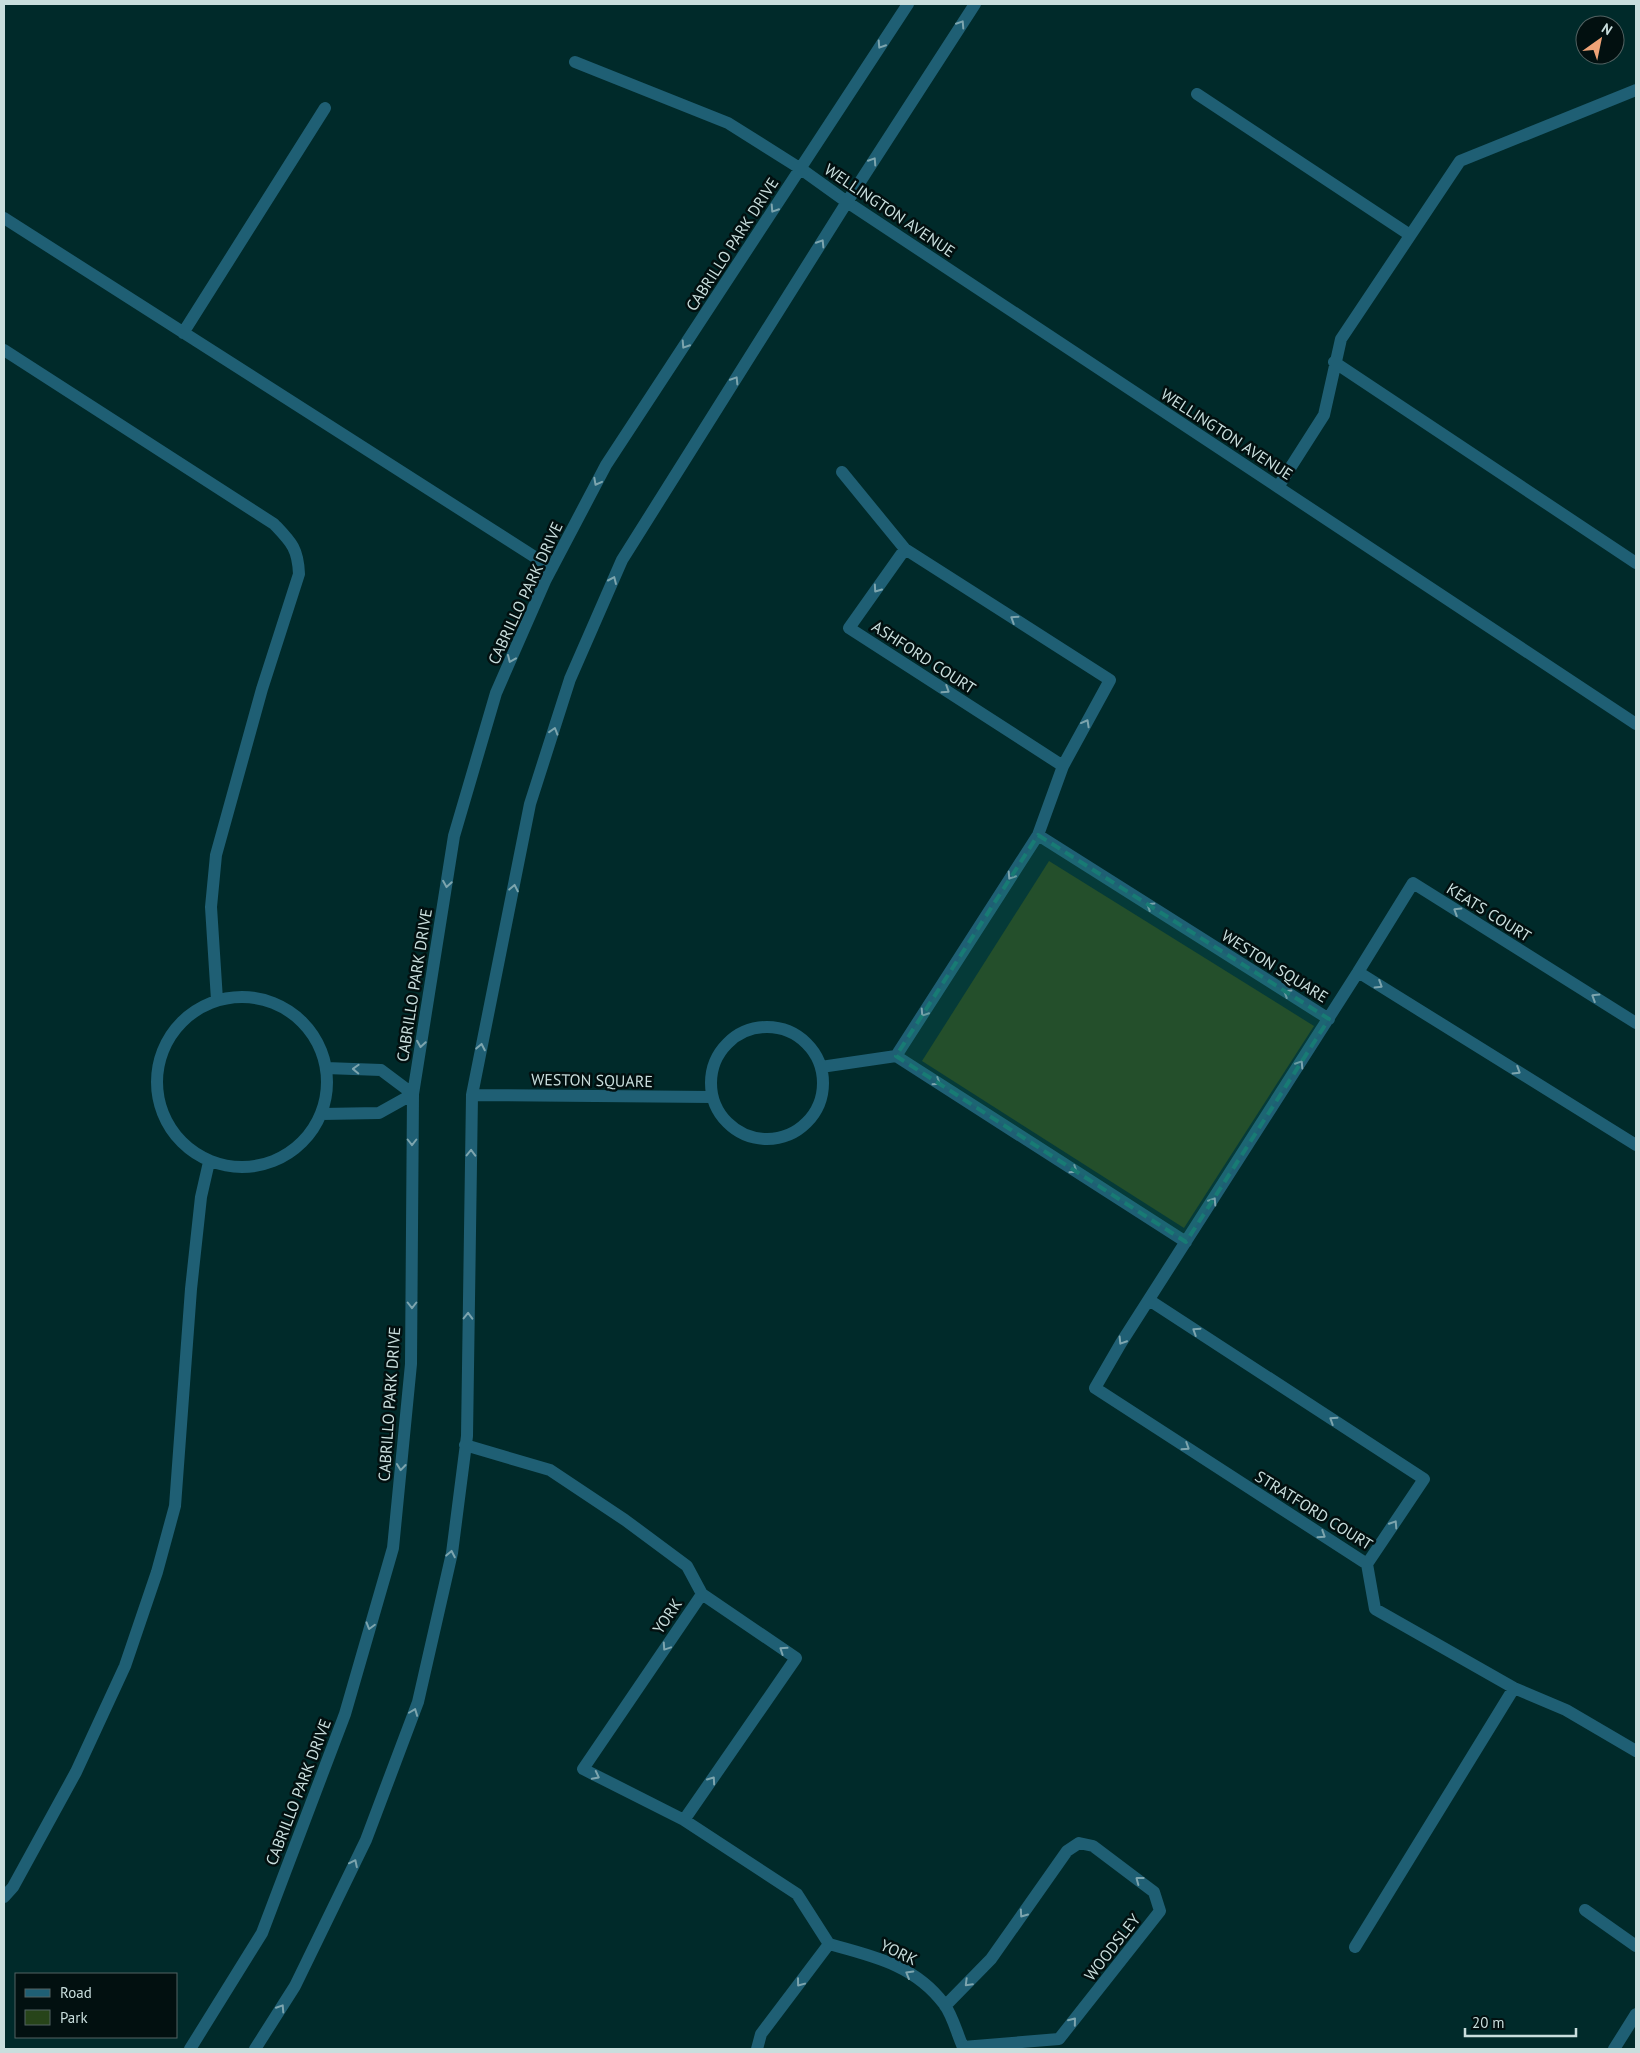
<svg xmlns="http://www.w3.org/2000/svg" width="1640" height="2053" viewBox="0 0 1640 2053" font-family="'PT Sans',sans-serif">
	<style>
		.green { fill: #274419 }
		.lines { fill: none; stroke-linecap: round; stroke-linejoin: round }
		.minor { stroke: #1f5f74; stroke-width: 12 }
		.oneway { stroke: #7da5ae }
		.marked { fill: #187b74; fill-opacity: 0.2; stroke: #187b74; stroke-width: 4; stroke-dasharray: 10 6; stroke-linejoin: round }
		.labels { text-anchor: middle; stroke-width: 5; stroke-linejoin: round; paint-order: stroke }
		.street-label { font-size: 16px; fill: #c9dedd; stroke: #021010 }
	</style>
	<rect width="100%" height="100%" fill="#002a2a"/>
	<path class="green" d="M 1049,861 L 1314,1026 L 1184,1228 L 922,1061 Z"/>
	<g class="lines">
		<path class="minor" d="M 575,62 L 728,123 L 801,169 L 847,202 L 1636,724
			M 1197,94 L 1410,235
			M 4,218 L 552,568
			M 183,333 L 325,108
			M 4,350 L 274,524 C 291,542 298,548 299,574 L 262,689 L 216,855 L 211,907 L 217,1000
			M 1334,362 L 1636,563
			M 842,472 L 905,549 L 1110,680 L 1063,766 L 1038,835 L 896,1056
			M 1278,487 L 1324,415 L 1341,339 L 1460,161 L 1636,90
			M 905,549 L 849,628 L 1063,766
			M 1038,835 L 1329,1019
			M 1358,972 L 1121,1343 L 1095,1388 L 1367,1564
			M157 1082a85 85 0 1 1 170 0a85 85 0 1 1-170 0Z
			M 1636,1023 L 1413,883 L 1358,972 L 1636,1145
			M711 1083a56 56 0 1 1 112 0a56 56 0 1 1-112 0Z
			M 821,1067 L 896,1056 L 1186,1242
			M 326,1068 L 381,1070 L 413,1094
			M 472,1095 L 712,1097
			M 322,1114 L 379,1113 L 413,1094
			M 1149,1300 L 1424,1479 L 1367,1564
			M 465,1445 L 550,1470 L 625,1520 L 687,1566 L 702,1594
			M 1367,1564 L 1375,1609 L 1514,1688 L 1566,1710 L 1636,1751
			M 684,1820 L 796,1658 L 702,1594 L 583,1769 L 684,1820 L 797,1894 L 829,1944 C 873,1956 915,1965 944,2004 C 953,2016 957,2034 963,2047
			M 4,1897 L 13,1887 L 76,1772 L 125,1666 L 157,1572 L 175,1506 L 191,1289 L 201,1197 L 209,1162
			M 1585,1910 L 1636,1946
			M 1355,1947 L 1514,1688
			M 945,2006 L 991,1959 L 1067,1851 L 1079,1843 L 1093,1846 L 1154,1892 L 1160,1911 L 1059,2039 L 963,2047
			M 190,2049 L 262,1933 L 345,1714 L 393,1548 L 411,1364 L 413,1094 L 454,836 L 496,693 L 545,581 L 606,465 L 908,4
			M 255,2049 L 295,1986 L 366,1840 L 418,1702 L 452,1553 L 467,1436 L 472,1095 L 530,804 L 570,679 L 622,560 L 847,202 L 975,4
			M 757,2049 L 761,2034 L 829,1944
			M 1614,2049 L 1636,2014"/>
	</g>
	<defs><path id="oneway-chevron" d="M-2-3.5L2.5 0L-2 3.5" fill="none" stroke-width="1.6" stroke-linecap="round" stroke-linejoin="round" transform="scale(1.25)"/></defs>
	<g class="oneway">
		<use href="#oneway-chevron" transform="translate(961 24) rotate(-57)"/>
		<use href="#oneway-chevron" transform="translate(881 45) rotate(123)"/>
		<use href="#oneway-chevron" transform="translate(873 161) rotate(-57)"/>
		<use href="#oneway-chevron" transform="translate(774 209) rotate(123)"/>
		<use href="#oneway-chevron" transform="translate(821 243) rotate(-58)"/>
		<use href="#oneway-chevron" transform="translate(685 345) rotate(123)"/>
		<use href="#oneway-chevron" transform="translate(735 380) rotate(-58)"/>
		<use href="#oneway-chevron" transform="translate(597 482) rotate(118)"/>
		<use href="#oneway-chevron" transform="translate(613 580) rotate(-66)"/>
		<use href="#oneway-chevron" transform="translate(877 589) rotate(125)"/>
		<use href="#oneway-chevron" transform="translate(1014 619) rotate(-147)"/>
		<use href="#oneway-chevron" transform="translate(511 659) rotate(113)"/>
		<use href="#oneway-chevron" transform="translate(946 690) rotate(33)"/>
		<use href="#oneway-chevron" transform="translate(1086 723) rotate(-61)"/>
		<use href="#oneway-chevron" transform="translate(554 731) rotate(-73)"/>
		<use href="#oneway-chevron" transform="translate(1011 876) rotate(123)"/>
		<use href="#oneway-chevron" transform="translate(447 884) rotate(99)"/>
		<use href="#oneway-chevron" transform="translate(514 888) rotate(-79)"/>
		<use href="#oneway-chevron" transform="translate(1150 906) rotate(-148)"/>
		<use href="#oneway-chevron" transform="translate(1457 911) rotate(-148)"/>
		<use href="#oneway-chevron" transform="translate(1379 985) rotate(32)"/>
		<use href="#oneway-chevron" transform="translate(1287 993) rotate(-148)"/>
		<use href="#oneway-chevron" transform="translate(1595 997) rotate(-148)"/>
		<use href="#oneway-chevron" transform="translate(924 1013) rotate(123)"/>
		<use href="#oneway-chevron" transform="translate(421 1044) rotate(99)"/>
		<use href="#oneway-chevron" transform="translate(481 1047) rotate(-79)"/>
		<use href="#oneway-chevron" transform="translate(1300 1064) rotate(-57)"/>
		<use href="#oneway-chevron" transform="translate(356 1069) rotate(-178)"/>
		<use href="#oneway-chevron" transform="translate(1517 1071) rotate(32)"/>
		<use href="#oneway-chevron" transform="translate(937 1082) rotate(33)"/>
		<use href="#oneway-chevron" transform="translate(412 1142) rotate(90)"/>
		<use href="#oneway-chevron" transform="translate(471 1153) rotate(-89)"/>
		<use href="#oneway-chevron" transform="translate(1074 1170) rotate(33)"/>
		<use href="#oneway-chevron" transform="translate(1213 1201) rotate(-57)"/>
		<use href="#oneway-chevron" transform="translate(412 1305) rotate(90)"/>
		<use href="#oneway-chevron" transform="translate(468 1316) rotate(-89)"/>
		<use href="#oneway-chevron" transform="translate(1196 1331) rotate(-147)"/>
		<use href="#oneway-chevron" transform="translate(1122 1341) rotate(122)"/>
		<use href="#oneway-chevron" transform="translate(1333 1420) rotate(-147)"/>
		<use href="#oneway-chevron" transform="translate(1186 1447) rotate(33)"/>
		<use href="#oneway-chevron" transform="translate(401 1467) rotate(96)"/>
		<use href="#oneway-chevron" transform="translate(1394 1524) rotate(-57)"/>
		<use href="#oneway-chevron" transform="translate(1322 1535) rotate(33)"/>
		<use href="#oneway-chevron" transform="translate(451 1554) rotate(-79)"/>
		<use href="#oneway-chevron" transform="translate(370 1626) rotate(106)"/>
		<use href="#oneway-chevron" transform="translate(666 1647) rotate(124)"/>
		<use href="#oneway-chevron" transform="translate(783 1650) rotate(-146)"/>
		<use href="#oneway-chevron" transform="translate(414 1712) rotate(-69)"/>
		<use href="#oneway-chevron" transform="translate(596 1776) rotate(27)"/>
		<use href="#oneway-chevron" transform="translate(712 1780) rotate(-55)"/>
		<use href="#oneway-chevron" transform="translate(354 1863) rotate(-64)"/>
		<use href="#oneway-chevron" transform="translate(1139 1880) rotate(-143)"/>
		<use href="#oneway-chevron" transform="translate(1023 1914) rotate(125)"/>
		<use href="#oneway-chevron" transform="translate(909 1974) rotate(-150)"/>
		<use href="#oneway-chevron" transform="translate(800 1983) rotate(127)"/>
		<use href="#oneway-chevron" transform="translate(968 1983) rotate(135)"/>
		<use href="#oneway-chevron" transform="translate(281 2008) rotate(-57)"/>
		<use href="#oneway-chevron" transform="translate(1073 2021) rotate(-51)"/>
	</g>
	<path class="marked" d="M 1038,835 L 1329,1019 L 1186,1242 L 896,1056 Z"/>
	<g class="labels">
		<g class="street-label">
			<text transform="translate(890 210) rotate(34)" y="6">WELLINGTON AVENUE</text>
			<text transform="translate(732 244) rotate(-57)" y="6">CABRILLO PARK DRIVE</text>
			<text transform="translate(1227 434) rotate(33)" y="6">WELLINGTON AVENUE</text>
			<text transform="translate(525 593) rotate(-65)" y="6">CABRILLO PARK DRIVE</text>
			<text transform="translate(924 657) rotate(33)" y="6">ASHFORD COURT</text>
			<text transform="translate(1489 912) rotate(32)" y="6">KEATS COURT</text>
			<text transform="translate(1275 966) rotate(32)" y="6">WESTON SQUARE</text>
			<text transform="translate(414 985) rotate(-81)" y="6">CABRILLO PARK DRIVE</text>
			<text transform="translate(592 1080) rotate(1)" y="6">WESTON SQUARE</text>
			<text transform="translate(389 1404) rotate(-86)" y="6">CABRILLO PARK DRIVE</text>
			<text transform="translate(1314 1510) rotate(32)" y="6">STRATFORD COURT</text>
			<text transform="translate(667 1616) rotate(-56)" y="6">YORK</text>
			<text transform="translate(298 1792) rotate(-69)" y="6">CABRILLO PARK DRIVE</text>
			<text transform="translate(1112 1947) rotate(-52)" y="6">WOODSLEY</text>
			<text transform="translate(899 1952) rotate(26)" y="6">YORK</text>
		</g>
	</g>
	<rect width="1640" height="2053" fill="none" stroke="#c9dedd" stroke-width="10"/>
	<rect x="15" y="1973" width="162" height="65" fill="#021010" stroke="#526262"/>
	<rect x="25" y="1989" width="25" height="8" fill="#1f5f74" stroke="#526262"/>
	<text x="60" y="1998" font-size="15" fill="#c9dedd">Road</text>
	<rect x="25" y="2010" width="25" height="15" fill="#274419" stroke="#526262"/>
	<text x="60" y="2023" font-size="15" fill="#c9dedd">Park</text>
	<g transform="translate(1600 40) rotate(33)"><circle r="24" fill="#021010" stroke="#526262"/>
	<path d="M0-4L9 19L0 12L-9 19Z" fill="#efa377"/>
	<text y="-8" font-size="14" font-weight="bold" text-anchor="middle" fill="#c9dedd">N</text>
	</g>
	<path d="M1465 2028v8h111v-8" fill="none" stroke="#c9dedd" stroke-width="2.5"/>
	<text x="1472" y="2028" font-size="15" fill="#c9dedd" stroke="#021010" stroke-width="4" paint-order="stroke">20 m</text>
</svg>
